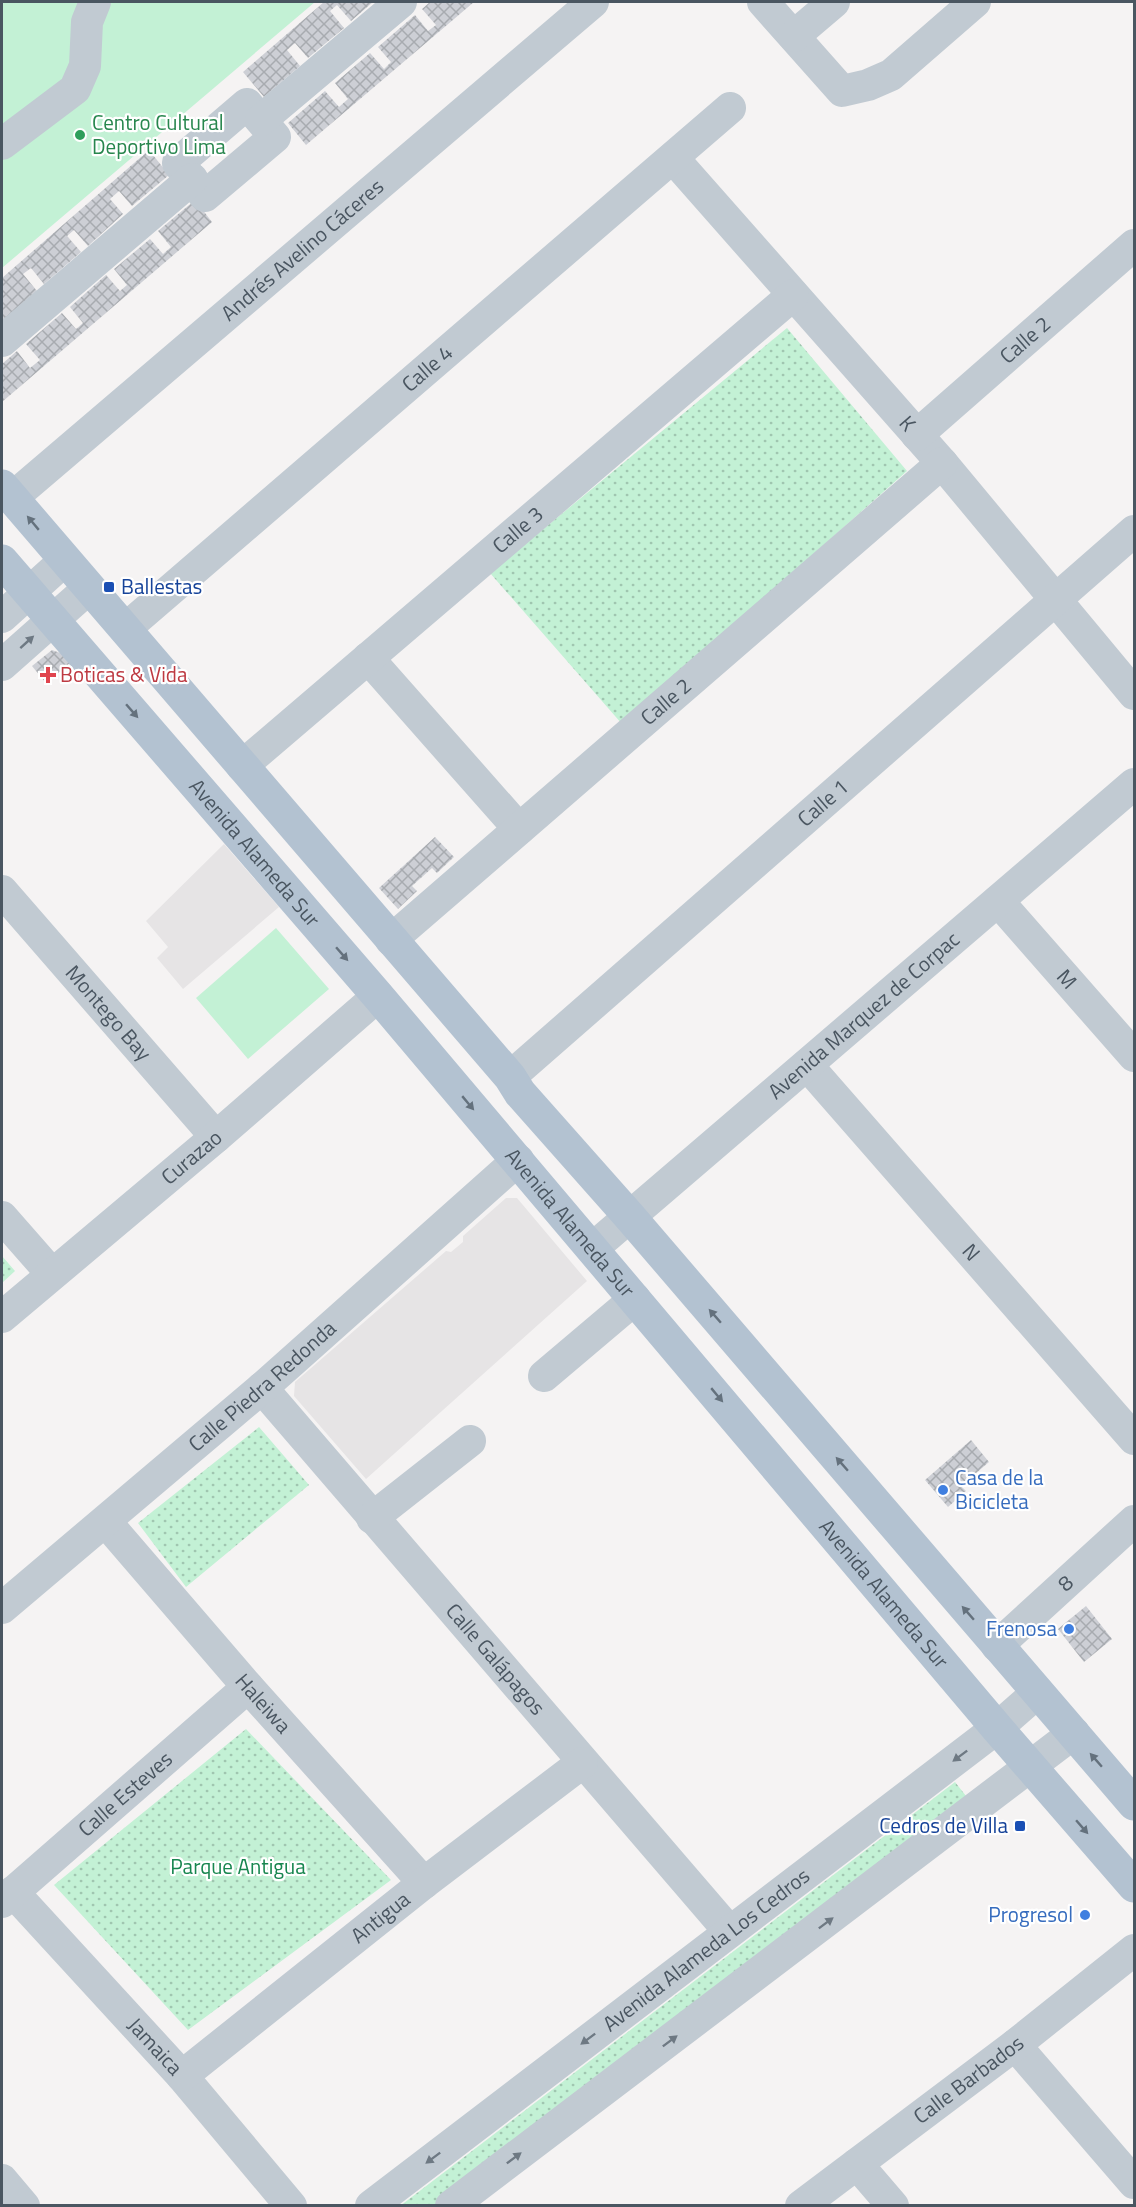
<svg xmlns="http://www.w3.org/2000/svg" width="1136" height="2207" viewBox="0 0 1136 2207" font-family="'Titillium Web',sans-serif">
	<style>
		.education { fill: #e6e4e5 }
		.grass { fill: url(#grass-dots) }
		.pitch { fill: #c3f1d5 }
		.building { fill: url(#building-cross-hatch) }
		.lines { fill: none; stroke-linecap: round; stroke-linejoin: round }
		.minor { stroke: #c1cad2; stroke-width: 32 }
		.major { stroke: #b3c2d1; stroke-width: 33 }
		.oneway { fill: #64717d }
		.oneway2 { fill: #6e7983 }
		.leisure-dot { fill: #2e9e5b; stroke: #fff; stroke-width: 2 }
		.transit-dot { fill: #1a4fb4; stroke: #fff; stroke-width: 2 }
		.health-dot { fill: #e0444e; stroke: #fff; stroke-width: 2 }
		.shop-dot { fill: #3f7fe0; stroke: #fff; stroke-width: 2 }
		.labels { text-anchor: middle; stroke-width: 4.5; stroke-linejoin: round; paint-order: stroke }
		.leisure-label { font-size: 21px; fill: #27864d; stroke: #fff; text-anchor: start }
		.street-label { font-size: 21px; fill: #4a5661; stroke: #fff }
		.transit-label { font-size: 21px; fill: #164399; stroke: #fff; text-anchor: start }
		.health-label { font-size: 21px; fill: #be3a42; stroke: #fff; text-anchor: start }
		.shop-label { font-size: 21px; fill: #366cbe; stroke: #fff; text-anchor: end }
		.park-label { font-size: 21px; fill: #17864f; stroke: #fff }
	</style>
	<defs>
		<pattern id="grass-dots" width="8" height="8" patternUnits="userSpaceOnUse" patternTransform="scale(1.5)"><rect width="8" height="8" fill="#c3f1d5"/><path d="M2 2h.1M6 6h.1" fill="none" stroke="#a0c6b0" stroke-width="1.8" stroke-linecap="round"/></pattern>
		<pattern id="building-cross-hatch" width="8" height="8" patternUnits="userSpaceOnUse" patternTransform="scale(1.5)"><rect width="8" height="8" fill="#cdcfd5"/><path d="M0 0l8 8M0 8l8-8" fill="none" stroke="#a8abb0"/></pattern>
	</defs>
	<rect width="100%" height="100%" fill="#f5f3f3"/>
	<path class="education" d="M 224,844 L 279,907 L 183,989 L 157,958 L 168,947 L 146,921 Z
		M 506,1198 L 517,1198 L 587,1281 L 366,1479 L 294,1396 L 295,1382 L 446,1251 L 451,1252 L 463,1242 L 463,1236 Z"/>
	<path class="grass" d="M 787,328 L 907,471 L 622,724 L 490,573 Z
		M 2,1256 L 15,1271 L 2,1283 Z
		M 259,1427 L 309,1485 L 186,1587 L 138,1523 Z
		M 246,1729 L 391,1880 L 188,2030 L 54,1885 Z
		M 955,1782 L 970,1801 L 438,2205 L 400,2206 Z"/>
	<path class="pitch" d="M 2,2 L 315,2 L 2,268 Z
		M 276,928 L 329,989 L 248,1059 L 196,998 Z"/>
	<path class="building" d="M 324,2 L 373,2 L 351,21 L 337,5 L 330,11 L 344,28 L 308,58 L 295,43 L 287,50 L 300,66 L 264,97 L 243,72 Z
		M 430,2 L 474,2 L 306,145 L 288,123 L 325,91 L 339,107 L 348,99 L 335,83 L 370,53 L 384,69 L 391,62 L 378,47 L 415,15 L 428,31 L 436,25 L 422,9 Z
		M 149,150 L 169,175 L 132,206 L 119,191 L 110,199 L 123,214 L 88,246 L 74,230 L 67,236 L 81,252 L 44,284 L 31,268 L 23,274 L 37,291 L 2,321 L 2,278 Z
		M 195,200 L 212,222 L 2,402 L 2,364 L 17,351 L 30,368 L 40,360 L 26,344 L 62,313 L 76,329 L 83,323 L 70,307 L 106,275 L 120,291 L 127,285 L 114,269 L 150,239 L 163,254 L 171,247 L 158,231 Z
		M 52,650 L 63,654 L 70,663 L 46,683 L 32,666 Z
		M 435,837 L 454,857 L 437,873 L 432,868 L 412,886 L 417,891 L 398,909 L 379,888 Z
		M 971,1440 L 989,1462 L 961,1486 L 966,1491 L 948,1507 L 925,1480 Z
		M 1086,1606 L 1112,1639 L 1084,1662 L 1058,1629 Z"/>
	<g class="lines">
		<g class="minor">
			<path d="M 763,2 L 842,91 L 868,85 L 891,75 L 975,2"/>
			<path d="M 794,36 L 834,2"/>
			<path d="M 247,104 L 275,137 L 205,196 L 178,163 Z"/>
			<path d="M 261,120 L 401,2"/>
			<path d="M 2,144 L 75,89 L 85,66 L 87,22 L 95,2"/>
			<path id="s1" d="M 673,158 L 942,463 L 1134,694"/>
			<path d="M 2,341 L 192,179"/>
			<path id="s2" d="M 917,435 L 1134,245"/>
			<path id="s3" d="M 12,498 L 593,2"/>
			<path d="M 2,617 L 65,560"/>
			<path id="s4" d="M 125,629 L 730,108"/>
			<path d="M 368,658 L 519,829"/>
			<path d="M 2,665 L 89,588"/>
			<path id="s5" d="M 242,766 L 793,295"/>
			<path id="s6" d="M 2,891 L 216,1137"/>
			<path id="s7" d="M 998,901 L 1134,1056"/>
			<path id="s8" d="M 391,940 L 942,463"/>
			<path id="s9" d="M 807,1065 L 1134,1439"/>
			<path id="s10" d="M 510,1077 L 1134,531"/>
			<path d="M 2,1217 L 52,1274"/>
			<path id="s11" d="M 593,1248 L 1134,784"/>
			<path id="s12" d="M 2,1317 L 216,1137 L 378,996"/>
			<path d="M 544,1376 L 635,1299"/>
			<path id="s13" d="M 262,1388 L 729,1931"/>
			<path d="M 372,1518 L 470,1441"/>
			<path id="s14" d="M 106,1522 L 248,1687 L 424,1883"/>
			<path id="s15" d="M 2,1608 L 262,1388 L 518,1160"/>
			<path id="s16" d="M 997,1646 L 1134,1521"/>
			<path id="s17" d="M 13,1892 L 182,2076 L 291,2206"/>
			<path id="s18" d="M 2,1902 L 248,1687"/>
			<path d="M 1015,2045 L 1134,2183"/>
			<path id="s19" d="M 182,2076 L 424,1883 L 582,1763"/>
			<path d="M 857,2164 L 893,2206"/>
			<path d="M 2,2180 L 24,2206"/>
			<path id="s20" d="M 371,2206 L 997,1728 L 1038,1692"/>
			<path d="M 451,2206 L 1074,1733"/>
			<path id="s21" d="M 801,2206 L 1015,2045 L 1134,1950"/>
		</g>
		<g class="major">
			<path d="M 2,486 L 510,1077 L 520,1093 L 630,1217 L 1134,1804"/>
			<path id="s22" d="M 2,561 L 378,996 L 997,1728 L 1134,1886"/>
		</g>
	</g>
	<defs><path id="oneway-solid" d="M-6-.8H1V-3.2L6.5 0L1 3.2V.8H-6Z" transform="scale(1.5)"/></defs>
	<g class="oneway">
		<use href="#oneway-solid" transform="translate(33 523) rotate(-130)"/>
		<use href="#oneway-solid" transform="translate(132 711) rotate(49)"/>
		<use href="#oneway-solid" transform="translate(342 954) rotate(49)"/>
		<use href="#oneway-solid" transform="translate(468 1103) rotate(50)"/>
		<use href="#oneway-solid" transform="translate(715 1316) rotate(-131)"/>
		<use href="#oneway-solid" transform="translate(717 1395) rotate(50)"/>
		<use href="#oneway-solid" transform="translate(842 1464) rotate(-131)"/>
		<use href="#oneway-solid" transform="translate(968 1613) rotate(-131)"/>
		<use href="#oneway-solid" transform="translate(1096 1760) rotate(-131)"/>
		<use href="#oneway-solid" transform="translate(1082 1827) rotate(49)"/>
	</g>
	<g class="oneway2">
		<use href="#oneway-solid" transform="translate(27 642) rotate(-42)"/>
		<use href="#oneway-solid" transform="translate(960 1756) rotate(143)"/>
		<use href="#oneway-solid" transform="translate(826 1923) rotate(-37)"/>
		<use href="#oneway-solid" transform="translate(588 2039) rotate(143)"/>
		<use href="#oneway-solid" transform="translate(670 2041) rotate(-37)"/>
		<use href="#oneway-solid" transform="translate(433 2158) rotate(143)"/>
		<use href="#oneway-solid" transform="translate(514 2158) rotate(-37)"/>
	</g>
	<circle class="leisure-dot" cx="80" cy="135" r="6"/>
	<g class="transit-dot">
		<rect x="103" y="581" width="12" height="12" rx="3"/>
		<rect x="1014" y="1820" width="12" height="12" rx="3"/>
	</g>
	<path class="health-dot" d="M45 666h6v6h6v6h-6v6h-6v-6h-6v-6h6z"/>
	<g class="shop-dot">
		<circle cx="943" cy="1490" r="6"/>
		<circle cx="1069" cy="1629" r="6"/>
		<circle cx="1085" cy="1915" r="6"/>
	</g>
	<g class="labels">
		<g class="leisure-label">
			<text x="92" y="130">Centro Cultural<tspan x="92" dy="24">Deportivo Lima</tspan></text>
		</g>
		<g class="street-label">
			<text dy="7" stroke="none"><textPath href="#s3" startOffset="382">Andrés Avelino Cáceres</textPath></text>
			<text dy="7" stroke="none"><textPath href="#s2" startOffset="144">Calle 2</textPath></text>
			<text dy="7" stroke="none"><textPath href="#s4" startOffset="399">Calle 4</textPath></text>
			<text dy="7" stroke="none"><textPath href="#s1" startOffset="354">K</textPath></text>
			<text dy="7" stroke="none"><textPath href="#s5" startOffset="363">Calle 3</textPath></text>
			<text dy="7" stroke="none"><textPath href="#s8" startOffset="364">Calle 2</textPath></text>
			<text dy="7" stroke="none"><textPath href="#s10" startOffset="416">Calle 1</textPath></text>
			<text dy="7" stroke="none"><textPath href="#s22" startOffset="386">Avenida Alameda Sur</textPath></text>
			<text dy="7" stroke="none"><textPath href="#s7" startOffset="104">M</textPath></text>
			<text dy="7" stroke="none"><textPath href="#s6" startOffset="162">Montego Bay</textPath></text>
			<text dy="7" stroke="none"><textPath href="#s11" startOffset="357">Avenida Marquez de Corpac</textPath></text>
			<text dy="7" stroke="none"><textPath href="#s12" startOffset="248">Curazao</textPath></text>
			<text dy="7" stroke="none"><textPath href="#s22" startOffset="872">Avenida Alameda Sur</textPath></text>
			<text dy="7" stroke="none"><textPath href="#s9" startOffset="249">N</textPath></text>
			<text dy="7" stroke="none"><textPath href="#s15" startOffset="342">Calle Piedra Redonda</textPath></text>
			<text dy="7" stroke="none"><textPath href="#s16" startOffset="93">8</textPath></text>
			<text dy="7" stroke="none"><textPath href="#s22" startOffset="1358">Avenida Alameda Sur</textPath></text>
			<text dy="7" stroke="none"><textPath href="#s13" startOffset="358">Calle Galápagos</textPath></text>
			<text dy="7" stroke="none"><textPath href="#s14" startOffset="240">Haleiwa</textPath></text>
			<text dy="7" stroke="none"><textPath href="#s18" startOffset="164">Calle Esteves</textPath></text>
			<text dy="7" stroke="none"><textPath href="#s19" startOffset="254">Antigua</textPath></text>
			<text dy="7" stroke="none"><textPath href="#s20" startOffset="422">Avenida Alameda Los Cedros</textPath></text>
			<text dy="7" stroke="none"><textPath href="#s17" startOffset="210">Jamaica</textPath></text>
			<text dy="7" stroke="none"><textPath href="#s21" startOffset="210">Calle Barbados</textPath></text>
		</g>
		<g class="transit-label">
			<text x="121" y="594">Ballestas</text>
			<text x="1008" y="1833" text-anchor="end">Cedros de Villa</text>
		</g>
		<g class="health-label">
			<text x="60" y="682">Boticas &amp; Vida</text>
		</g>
		<g class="shop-label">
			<text x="955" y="1485" text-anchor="start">Casa de la<tspan x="955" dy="24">Bicicleta</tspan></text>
			<text x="1057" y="1636">Frenosa</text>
			<text x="1073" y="1922">Progresol</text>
		</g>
		<g class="park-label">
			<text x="238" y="1874">Parque Antigua</text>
		</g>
	</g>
	<rect width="1136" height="2207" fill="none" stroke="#4a5661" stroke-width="6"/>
</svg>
